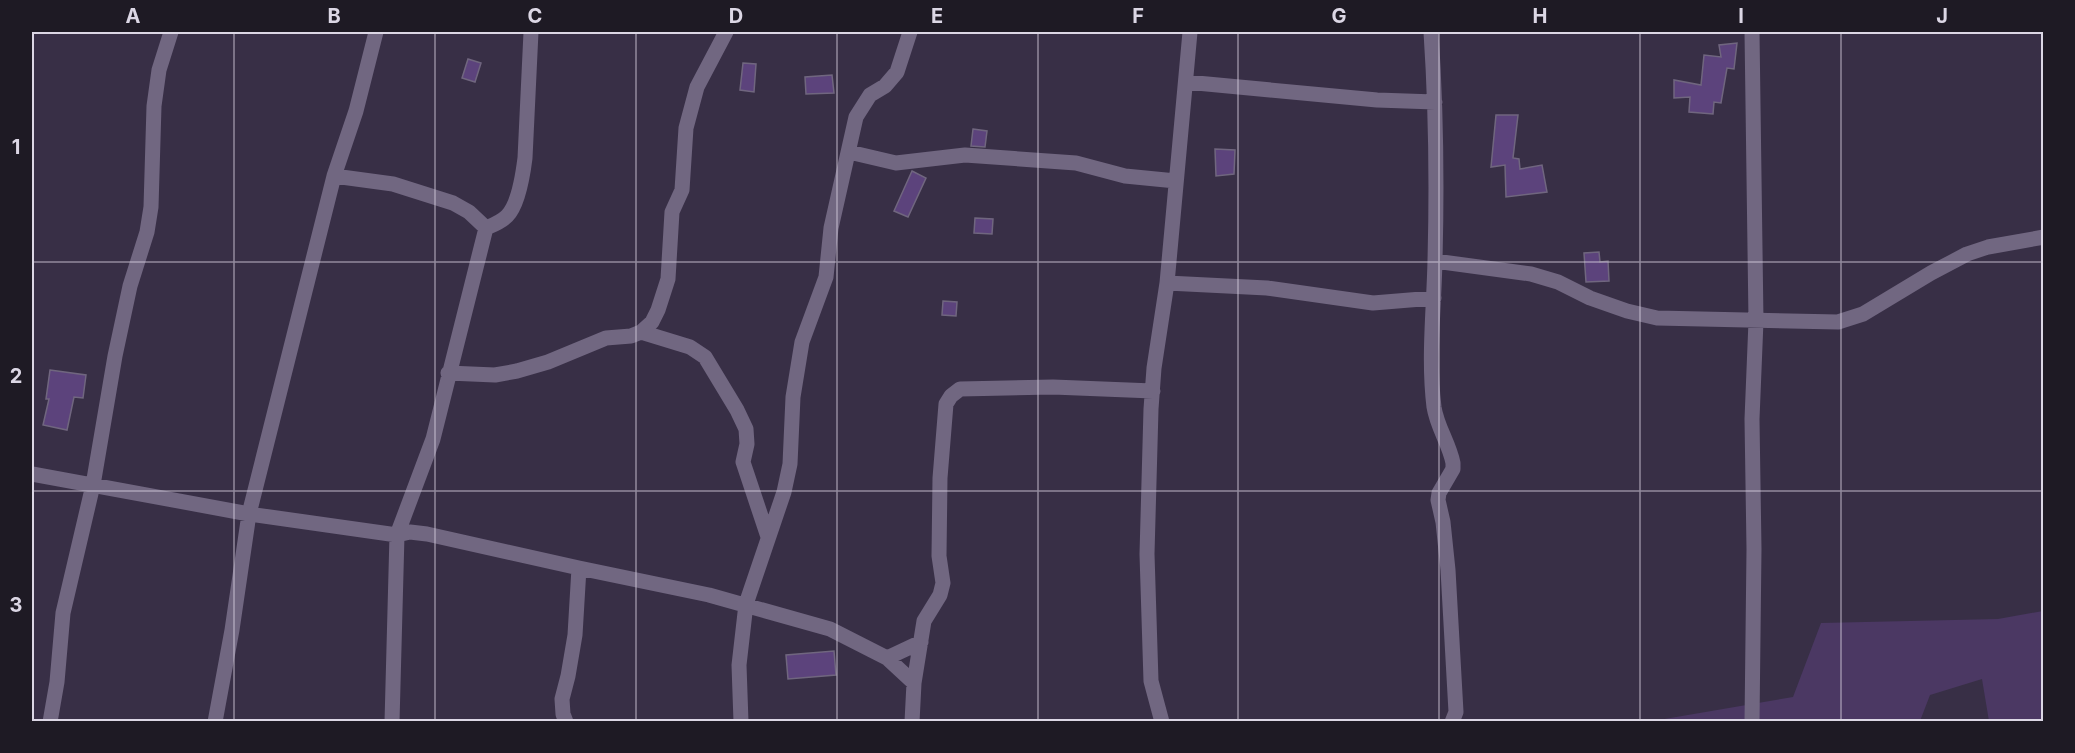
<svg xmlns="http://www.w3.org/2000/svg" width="2075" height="753" viewBox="0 0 2075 753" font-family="Inter,sans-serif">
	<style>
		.green { fill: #4b3863 }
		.building { fill: #5c437c; stroke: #70667f; stroke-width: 1.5 }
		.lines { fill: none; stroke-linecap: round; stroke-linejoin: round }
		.minor { stroke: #716781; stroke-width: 15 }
		.grid { fill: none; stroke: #dcd7e5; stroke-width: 1.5; stroke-opacity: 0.55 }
		.neatline { fill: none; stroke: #dcd7e5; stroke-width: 2 }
		.grid-label { font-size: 20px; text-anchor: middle; font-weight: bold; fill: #dcd7e5 }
	</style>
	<rect width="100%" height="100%" fill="#382f46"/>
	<path class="green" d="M 2043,611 L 2043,721 L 1989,721 L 1982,679 L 1930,695 L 1920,721 L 1647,722 L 1793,697 L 1821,623 L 1998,619 Z"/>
	<path class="building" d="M 1737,43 L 1734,69 L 1727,68 L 1721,103 L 1714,102 L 1713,114 L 1689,112 L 1690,97 L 1674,98 L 1674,80 L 1701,85 L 1704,55 L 1721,57 L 1719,45 Z
		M 468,59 L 481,63 L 475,82 L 462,78 Z
		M 743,63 L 756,64 L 754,92 L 740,90 Z
		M 832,75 L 834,93 L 806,94 L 805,77 Z
		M 1496,115 L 1518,115 L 1513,158 L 1519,159 L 1520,169 L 1542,165 L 1547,192 L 1506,197 L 1505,165 L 1491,167 Z
		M 973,129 L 987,131 L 985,147 L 971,146 Z
		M 1215,149 L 1235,150 L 1234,174 L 1216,176 Z
		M 912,171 L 926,178 L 908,217 L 894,211 Z
		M 975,218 L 993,219 L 992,234 L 974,233 Z
		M 1599,252 L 1600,262 L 1608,261 L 1609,281 L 1586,282 L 1584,253 Z
		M 943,301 L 957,302 L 956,316 L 942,315 Z
		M 50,370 L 86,375 L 83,398 L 74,397 L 67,430 L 43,425 L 49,399 L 46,399 Z
		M 834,651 L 836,675 L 788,679 L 786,655 Z"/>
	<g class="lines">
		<path class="minor" d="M 1431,32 C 1436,107 1437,184 1435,260 C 1434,309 1428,358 1434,407 C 1437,427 1449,443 1453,463 L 1453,469 L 1439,493 L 1438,500 L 1443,522 L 1448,570 L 1456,712 L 1452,722
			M 1752,32 L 1756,321 L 1752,419 L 1754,549 L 1752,722
			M 1186,82 L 1377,100 L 1435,102
			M 849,152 L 896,163 L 965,155 L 1076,163 L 1125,176 L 1176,181
			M 334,176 L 393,184 L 453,203 L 469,212 L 486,228
			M 486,228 C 493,225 501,222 507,216 C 518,205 523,174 525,158 L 531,32
			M 1435,261 L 1531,274 L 1558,282 L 1590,298 L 1627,311 L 1657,318 L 1838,322 L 1863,314 L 1931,273 L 1967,254 L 1988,247 L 2044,237
			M 1167,283 L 1267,288 L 1373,303 L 1434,298
			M 641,332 L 690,347 L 705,357 L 737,410 L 746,429 L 747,444 L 743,462 L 768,537
			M 448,373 L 495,375 L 517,371 L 548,362 L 606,338 L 631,336 L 641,332 L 652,322 L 658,310 L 668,279 L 672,212 L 682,190 L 686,128 L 697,87 L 726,32
			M 32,474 L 249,514 L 397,535 L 410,532 L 427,534 L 579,568 L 709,595 L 830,629 L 887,658 L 914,683
			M 887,658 L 921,642
			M 50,722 L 57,682 L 63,613 L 93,485 L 115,356 L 130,286 L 147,232 L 151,207 L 154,106 L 159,70 L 171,32
			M 215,722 L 232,630 L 249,514 L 334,176 L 356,111 L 376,32
			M 392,722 L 397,535 L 433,439 L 486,228
			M 566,722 L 563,714 L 562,699 L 568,676 L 575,635 L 579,568
			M 741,722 L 739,665 L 746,604 L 784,492 L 790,464 L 793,397 L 802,342 L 826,277 L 831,228 L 856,117 L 870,95 L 885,86 L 897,72 L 910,32
			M 912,722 L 914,683 L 924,621 L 940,595 L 943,583 L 939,556 L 940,478 L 946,404 L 951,396 L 960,389 L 1053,387 L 1153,391
			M 1162,722 L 1151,681 L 1147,554 L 1151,409 L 1154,368 L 1167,283 L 1190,32"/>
	</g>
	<path class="grid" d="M 234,32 L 234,722M 435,32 L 435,722M 636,32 L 636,722M 837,32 L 837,722M 1038,32 L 1038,722M 1238,32 L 1238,722M 1439,32 L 1439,722M 1640,32 L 1640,722M 1841,32 L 1841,722M 32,262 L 2044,262M 32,491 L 2044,491"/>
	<rect width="2075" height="753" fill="none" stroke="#1e1a24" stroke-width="66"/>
	<rect x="33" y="33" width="2009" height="687" class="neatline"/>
	<g class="grid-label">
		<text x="133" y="23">A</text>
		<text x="334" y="23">B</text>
		<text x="535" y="23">C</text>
		<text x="736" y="23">D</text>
		<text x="937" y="23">E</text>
		<text x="1138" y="23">F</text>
		<text x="1339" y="23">G</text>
		<text x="1540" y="23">H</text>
		<text x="1741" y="23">I</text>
		<text x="1942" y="23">J</text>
		<text x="16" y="154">1</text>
		<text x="16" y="383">2</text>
		<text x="16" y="612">3</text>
	</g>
</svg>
